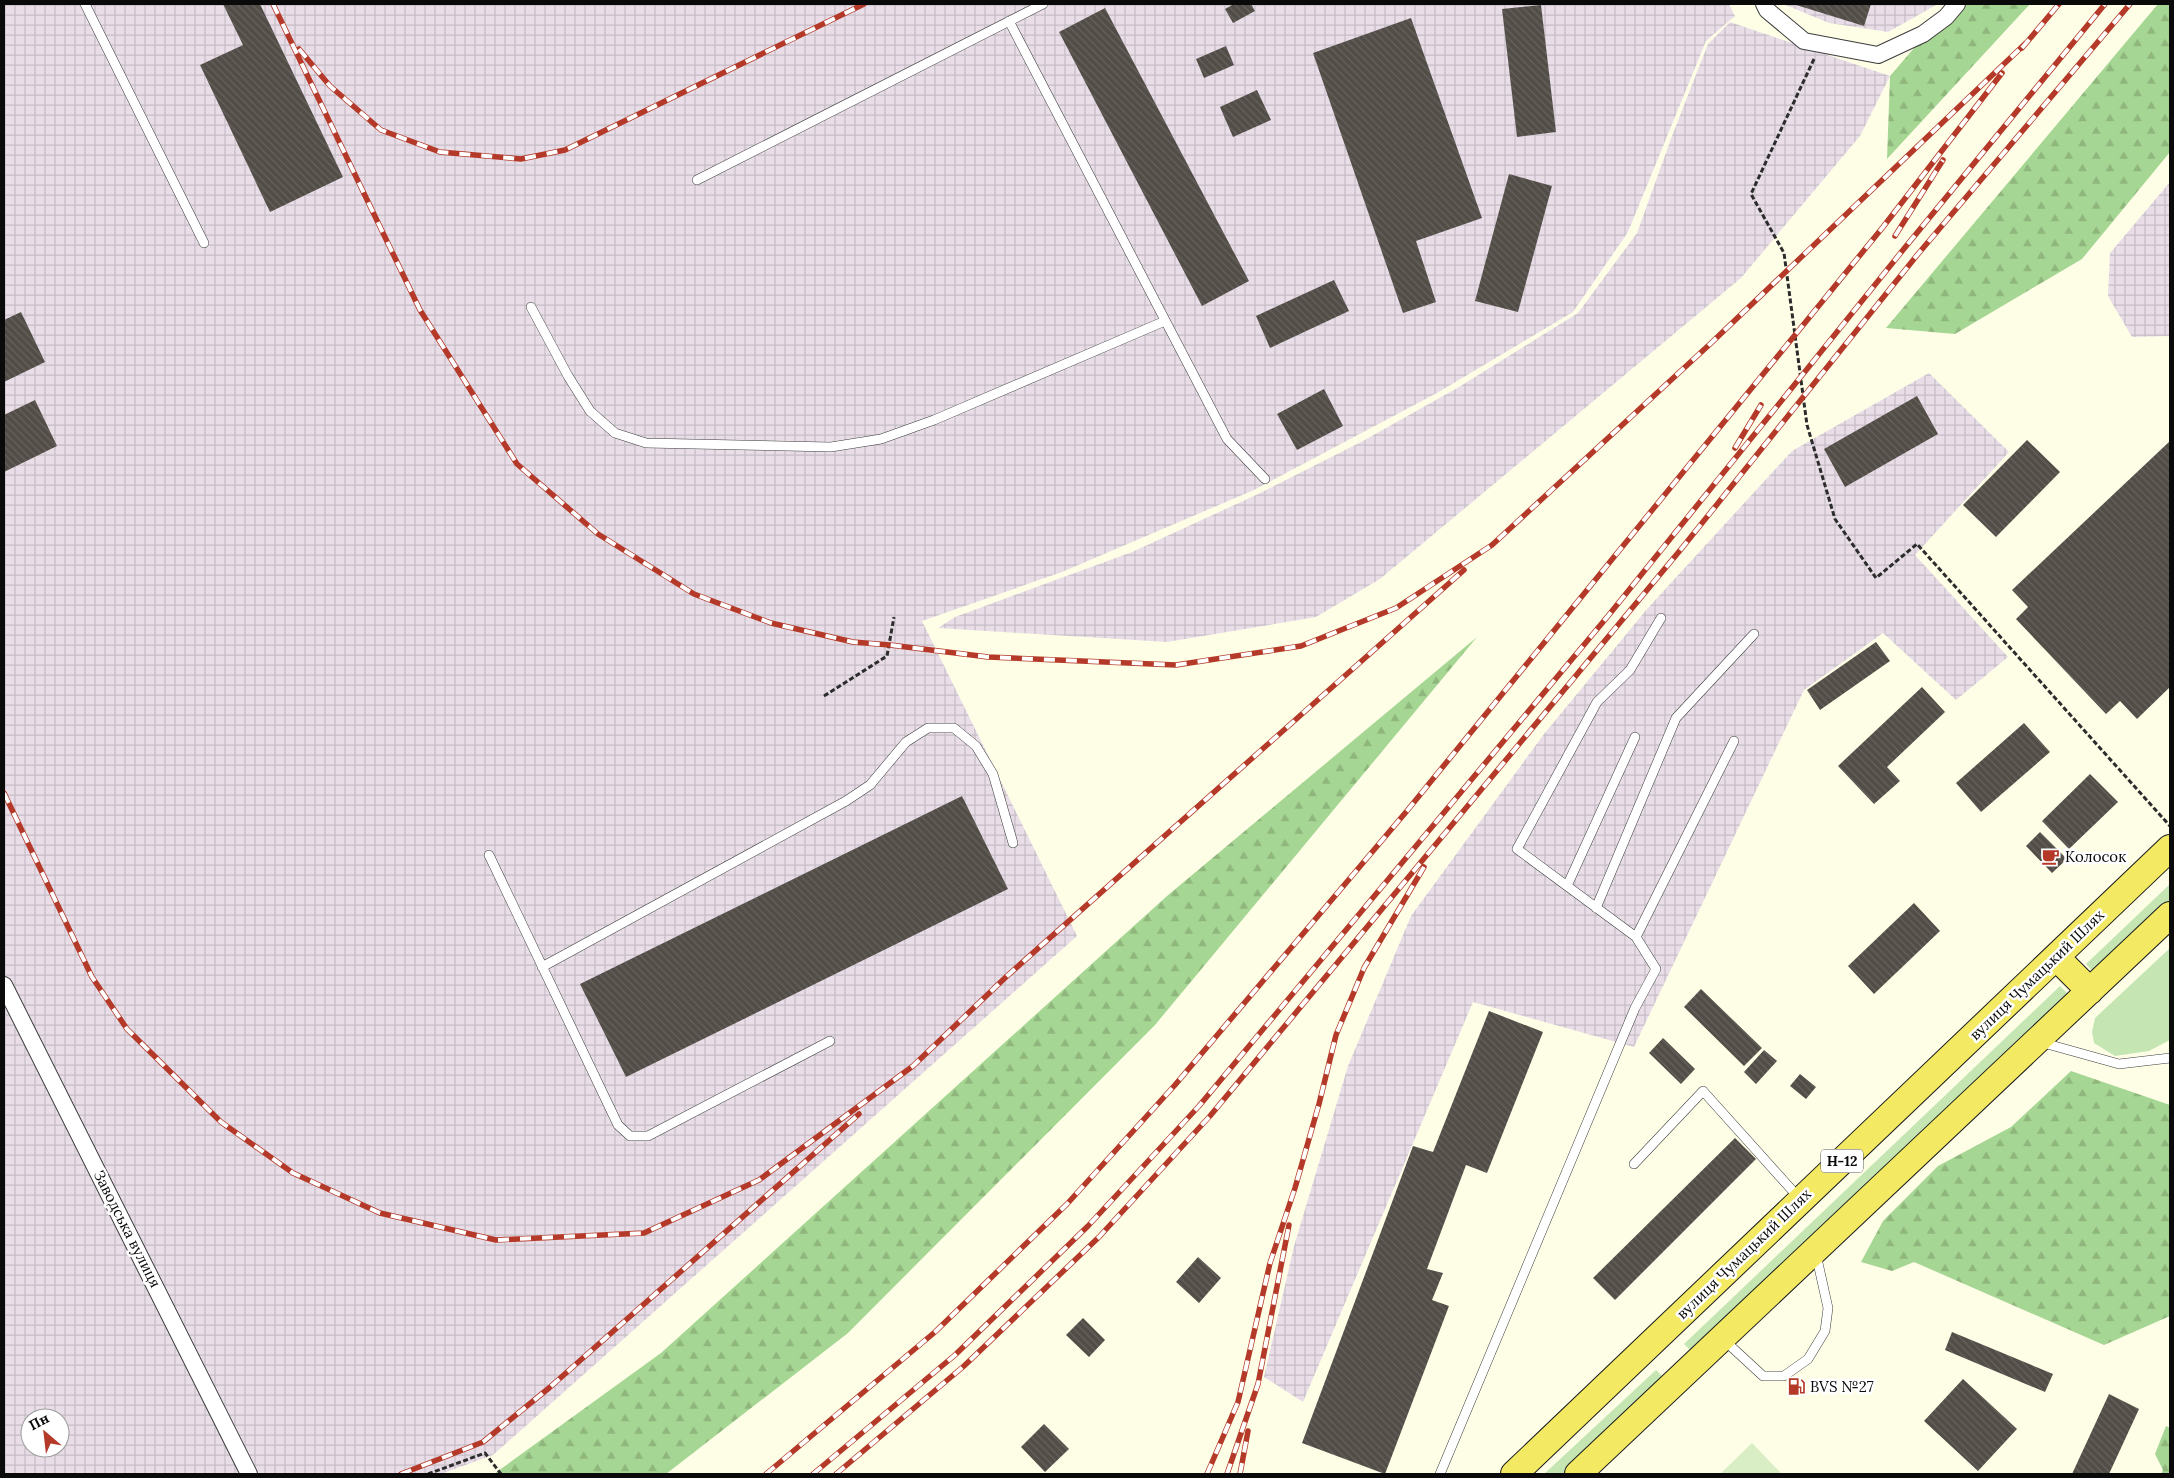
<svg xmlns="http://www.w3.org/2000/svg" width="2174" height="1478" viewBox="0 0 2174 1478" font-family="Lora,serif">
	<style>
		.industrial { fill: url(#industrial-grid); fill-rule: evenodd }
		.grass { fill: #c5e6b3 }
		.forest { fill: url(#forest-firs) }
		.pitch { fill: #d9eec5 }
		.building { fill: url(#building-back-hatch) }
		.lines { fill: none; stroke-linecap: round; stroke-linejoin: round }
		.service-casing { stroke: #3d3d3d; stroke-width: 10 }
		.minor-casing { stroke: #3d3d3d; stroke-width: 18 }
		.primary-casing { stroke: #1b1b1b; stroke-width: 28 }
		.path { stroke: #2c2c2c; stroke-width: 3; stroke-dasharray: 5 2.5; stroke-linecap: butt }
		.service { stroke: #fff; stroke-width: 9 }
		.minor { stroke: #fff; stroke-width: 16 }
		.primary { stroke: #f4e962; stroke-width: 26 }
		.rail-casing { stroke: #b43928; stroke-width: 5.5 }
		.rail { stroke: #fff; stroke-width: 4; stroke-dasharray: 11; stroke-linecap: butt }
		.labels { text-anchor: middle; stroke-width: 5; stroke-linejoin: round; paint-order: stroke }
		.shield { fill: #fff; stroke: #545454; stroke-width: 1 }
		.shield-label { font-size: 14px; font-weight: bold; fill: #0a0a0a }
		.poi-label { font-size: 15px; fill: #0a0a0a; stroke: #fff; text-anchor: start }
		.street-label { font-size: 15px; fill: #0a0a0a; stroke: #fff }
	</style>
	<defs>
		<pattern id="industrial-grid" width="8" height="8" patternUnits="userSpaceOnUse" patternTransform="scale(1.25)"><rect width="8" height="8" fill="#e9dee8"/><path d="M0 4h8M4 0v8" fill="none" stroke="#c6bdc6"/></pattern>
		<pattern id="forest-firs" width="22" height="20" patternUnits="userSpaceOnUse" patternTransform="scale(1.25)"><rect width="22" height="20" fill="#a6d693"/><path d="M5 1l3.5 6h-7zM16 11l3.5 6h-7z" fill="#8eb67d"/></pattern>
		<pattern id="building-back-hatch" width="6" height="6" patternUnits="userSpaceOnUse" patternTransform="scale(1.25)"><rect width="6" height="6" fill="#524d47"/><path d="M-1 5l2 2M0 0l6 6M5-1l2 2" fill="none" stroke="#66625d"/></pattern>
	</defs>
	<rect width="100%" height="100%" fill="#fefee7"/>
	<path class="industrial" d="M 4,4 L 1729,4 L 1735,16 L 1706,41 L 1628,232 L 1573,312 L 1437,393 L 1254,490 L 1062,572 L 922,621 L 1077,936 L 493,1455 L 441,1474 L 4,1474 ZM 30,1418 L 60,1418 L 60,1448 L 30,1448 Z
		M 1783,4 L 1938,4 L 1888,32 L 1829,23 Z
		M 1730,22 L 1890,76 L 1860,136 L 1741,278 L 1380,579 L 1316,617 L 1167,642 L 938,628 L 955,617 L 1132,552 L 1256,495 L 1361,442 L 1459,387 L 1578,313 L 1637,233 L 1672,136 L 1708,44 Z
		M 2170,182 L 2170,336 L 2132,337 L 2108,296 L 2110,253 Z
		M 1929,373 L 2009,452 L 1915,555 L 2008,657 L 1956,700 L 1883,633 L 1804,690 L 1634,1047 L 1473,1002 L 1303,1402 L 1264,1377 L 1294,1246 L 1348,1066 L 1411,916 L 1544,734 L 1647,609 L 1792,451 Z"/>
	<path class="grass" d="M 2170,884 L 2170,905 L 2096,975 L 2086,964 Z
		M 2170,948 L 2170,1040 L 2149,1051 L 2115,1056 L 2094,1043 L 2092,1032 L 2095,1018 Z
		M 2060,986 L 2070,996 L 1694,1354 L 1684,1344 Z
		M 1656,1370 L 1667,1381 L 1566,1474 L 1544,1474 Z"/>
	<path class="forest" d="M 1952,4 L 2030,4 L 1887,159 L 1890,76 Z
		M 2158,4 L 2170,4 L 2170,152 L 2082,259 L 1955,334 L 1886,328 Z
		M 1477,637 L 1155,1025 L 848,1333 L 666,1474 L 494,1474 L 661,1353 L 1167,896 Z
		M 2071,1071 L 2170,1105 L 2170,1316 L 2104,1345 L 1914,1262 L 1892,1271 L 1861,1262 L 1883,1221 L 1938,1166 L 2011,1127 Z
		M 2166,1426 L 2170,1428 L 2170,1474 L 2161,1474 L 2163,1470 L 2155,1454 Z"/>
	<path class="pitch" d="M 1752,1443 L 1782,1474 L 1720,1474 Z"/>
	<path class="building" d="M 223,4 L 260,4 L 343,177 L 270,212 L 200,65 L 243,45 Z
		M 1234,4 L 1251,4 L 1255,11 L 1233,23 L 1225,9 Z
		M 1793,4 L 1871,4 L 1864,26 Z
		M 1541,5 L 1556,132 L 1517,137 L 1502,9 Z
		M 1105,8 L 1249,281 L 1202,306 L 1059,32 Z
		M 1411,18 L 1482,218 L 1416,241 L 1436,302 L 1403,313 L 1313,53 Z
		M 1226,46 L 1234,65 L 1204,78 L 1196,59 Z
		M 1257,90 L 1271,120 L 1233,137 L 1220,107 Z
		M 1509,174 L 1552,186 L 1518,312 L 1475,301 Z
		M 1334,280 L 1349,311 L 1270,348 L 1256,316 Z
		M 21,312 L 45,362 L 4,382 L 4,320 Z
		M 1324,389 L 1343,426 L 1297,450 L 1277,414 Z
		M 1917,396 L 1938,434 L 1845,487 L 1824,449 Z
		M 35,400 L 57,446 L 4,472 L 4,415 Z
		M 2027,440 L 2060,472 L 1996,537 L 1963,505 Z
		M 2170,441 L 2170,687 L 2137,719 L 2120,701 L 2106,714 L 2016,619 L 2028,607 L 2012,590 Z
		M 1876,642 L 1890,661 L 1820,710 L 1807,690 Z
		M 1922,687 L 1945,712 L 1887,767 L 1900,781 L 1874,804 L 1838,766 Z
		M 2024,723 L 2050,752 L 1981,812 L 1956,783 Z
		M 2090,774 L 2118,802 L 2069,849 L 2042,821 Z
		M 962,796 L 1008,889 L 626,1077 L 580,984 Z
		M 2040,832 L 2067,859 L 2052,873 L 2026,846 Z
		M 1914,903 L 1940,931 L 1874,994 L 1848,966 Z
		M 1701,989 L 1762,1048 L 1744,1066 L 1684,1007 Z
		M 1489,1011 L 1543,1032 L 1487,1173 L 1466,1165 L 1427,1269 L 1443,1273 L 1432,1300 L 1449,1306 L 1385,1474 L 1302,1443 L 1413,1146 L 1433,1152 Z
		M 1663,1038 L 1695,1069 L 1681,1084 L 1649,1053 Z
		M 1764,1050 L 1777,1061 L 1756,1084 L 1744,1072 Z
		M 1800,1074 L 1816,1087 L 1806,1099 L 1790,1086 Z
		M 1735,1138 L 1756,1159 L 1615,1300 L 1593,1278 Z
		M 1198,1257 L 1221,1278 L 1199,1303 L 1176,1282 Z
		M 1083,1318 L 1105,1340 L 1089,1357 L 1066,1335 Z
		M 1952,1332 L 2053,1374 L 2045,1392 L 1945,1350 Z
		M 1963,1379 L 2017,1429 L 1978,1471 L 1924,1421 Z
		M 2109,1394 L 2139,1409 L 2109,1474 L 2072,1474 Z
		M 1044,1424 L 1069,1449 L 1045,1472 L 1021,1447 Z"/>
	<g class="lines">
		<defs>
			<path id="service" d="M 85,4 L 204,243
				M 1009,21 L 1227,439 L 1265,479
				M 697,180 L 1043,4
				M 531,307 L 568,376 L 590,411 L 615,433 L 646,443 L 831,447 L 881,439 L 934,420 L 1165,321
				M 1661,618 L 1630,670 L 1597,702 L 1517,849 L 1636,937 L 1734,741
				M 489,855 L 618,1125 L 630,1136 L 648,1136 L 830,1041
				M 1567,886 L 1635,737
				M 1596,908 L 1676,718 L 1754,634
				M 542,967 L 846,801 L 870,785 L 906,742 L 928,728 L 954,728 L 976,746 L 993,774 L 1013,843
				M 2040,1042 L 2119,1064 L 2170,1058
				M 1634,1164 L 1703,1091 L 1800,1199
				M 1724,1340 L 1763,1376 L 1784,1376 L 1808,1359 L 1825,1331 L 1828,1308 L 1816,1254
				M 1440,1474 L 1635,1008 L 1656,969 L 1636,937"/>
			<path id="minor" d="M 1764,4 L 1767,10 L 1804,41 L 1878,55 L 1923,34 L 1946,17 L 1957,4
				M 4,985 L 249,1474"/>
			<path id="primary" d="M 2056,957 L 2090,991
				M 1514,1474 L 2170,848
				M 1578,1474 L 2170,915"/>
		</defs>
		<use href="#service" class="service-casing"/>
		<use href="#minor" class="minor-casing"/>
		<use href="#primary" class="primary-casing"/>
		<path class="path" d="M 1814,59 L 1751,194 L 1784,253 L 1807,425 L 1835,519 L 1876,578 L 1917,544 L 2170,826
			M 824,696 L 887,656 L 894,617
			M 428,1474 L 485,1453 L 501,1474"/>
		<use href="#service" class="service"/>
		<use href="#minor" class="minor"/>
		<use href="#primary" class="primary"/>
		<defs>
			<path id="rail" d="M 273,4 L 420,310 L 517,464 L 598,534 L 694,594 L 771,623 L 853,642 L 890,645 L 988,657 L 1176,665 L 1301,646 L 1396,608 L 1492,545 L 1709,345 L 2027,42
				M 2022,48 L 2059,4
				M 299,49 L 330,86 L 381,130 L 440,152 L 521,159 L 565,150 L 864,4
				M 1895,236 L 1943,160
				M 1735,448 L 1761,405
				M 4,793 L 92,977 L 127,1029 L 221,1122 L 293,1173 L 380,1213 L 496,1240 L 644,1233 L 759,1180 L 913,1066 L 1007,976 L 1464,570
				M 401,1474 L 483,1442 L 549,1388 L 859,1114
				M 766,1474 L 935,1332 L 1067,1204 L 1175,1085 L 1406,812 L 1883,227 L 2002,73
				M 813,1474 L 955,1355 L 1088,1226 L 1199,1106 L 1608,616 L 1907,245 L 2105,4
				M 836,1474 L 964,1366 L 1099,1237 L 1210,1116 L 1682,548 L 1918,254 L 2130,4
				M 1207,1474 L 1238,1402 L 1270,1263 L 1295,1188 L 1319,1104 L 1336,1035 L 1364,968 L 1424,867
				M 1227,1474 L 1258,1384 L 1289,1225
				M 1240,1474 L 1248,1431"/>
		</defs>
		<use href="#rail" class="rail-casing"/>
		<use href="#rail" class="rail"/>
	</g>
	<defs>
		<symbol id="cafe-bare" viewBox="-9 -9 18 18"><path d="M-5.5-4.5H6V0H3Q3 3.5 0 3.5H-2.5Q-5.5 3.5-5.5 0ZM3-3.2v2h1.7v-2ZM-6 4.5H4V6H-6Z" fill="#b43928" stroke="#fff" stroke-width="2.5" paint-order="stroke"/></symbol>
		<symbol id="fuel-bare" viewBox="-9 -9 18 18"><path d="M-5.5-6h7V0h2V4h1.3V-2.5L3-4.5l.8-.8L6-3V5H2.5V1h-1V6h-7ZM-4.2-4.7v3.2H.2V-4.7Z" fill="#b43928" stroke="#fff" stroke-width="2.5" paint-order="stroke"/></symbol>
	</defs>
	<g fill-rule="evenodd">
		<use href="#cafe-bare" x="2038" y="844" width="25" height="25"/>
		<use href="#fuel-bare" x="1784" y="1374" width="25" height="25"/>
	</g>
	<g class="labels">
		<rect class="shield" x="1821" y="1149.5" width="42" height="23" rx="4"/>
		<g class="shield-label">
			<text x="1842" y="1166">Н-12</text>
		</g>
		<g class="poi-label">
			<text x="2065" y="862">Колосок</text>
			<text x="1810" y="1392">BVS №27</text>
		</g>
		<g class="street-label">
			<text transform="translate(2037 975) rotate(-44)" y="5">вулиця Чумацький Шлях</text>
			<text transform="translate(127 1229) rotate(63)" y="5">Заводська вулиця</text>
			<text transform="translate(1744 1254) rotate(-44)" y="5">вулиця Чумацький Шлях</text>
		</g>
	</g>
	<rect width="2174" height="1478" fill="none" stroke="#0a0a0a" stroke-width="10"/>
	<g transform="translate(45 1433) rotate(332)"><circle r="24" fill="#ffffff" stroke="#9d9d9d"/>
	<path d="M0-4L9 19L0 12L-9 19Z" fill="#b43928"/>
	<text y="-8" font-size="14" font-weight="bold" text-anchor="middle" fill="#0a0a0a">Пн</text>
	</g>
</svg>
